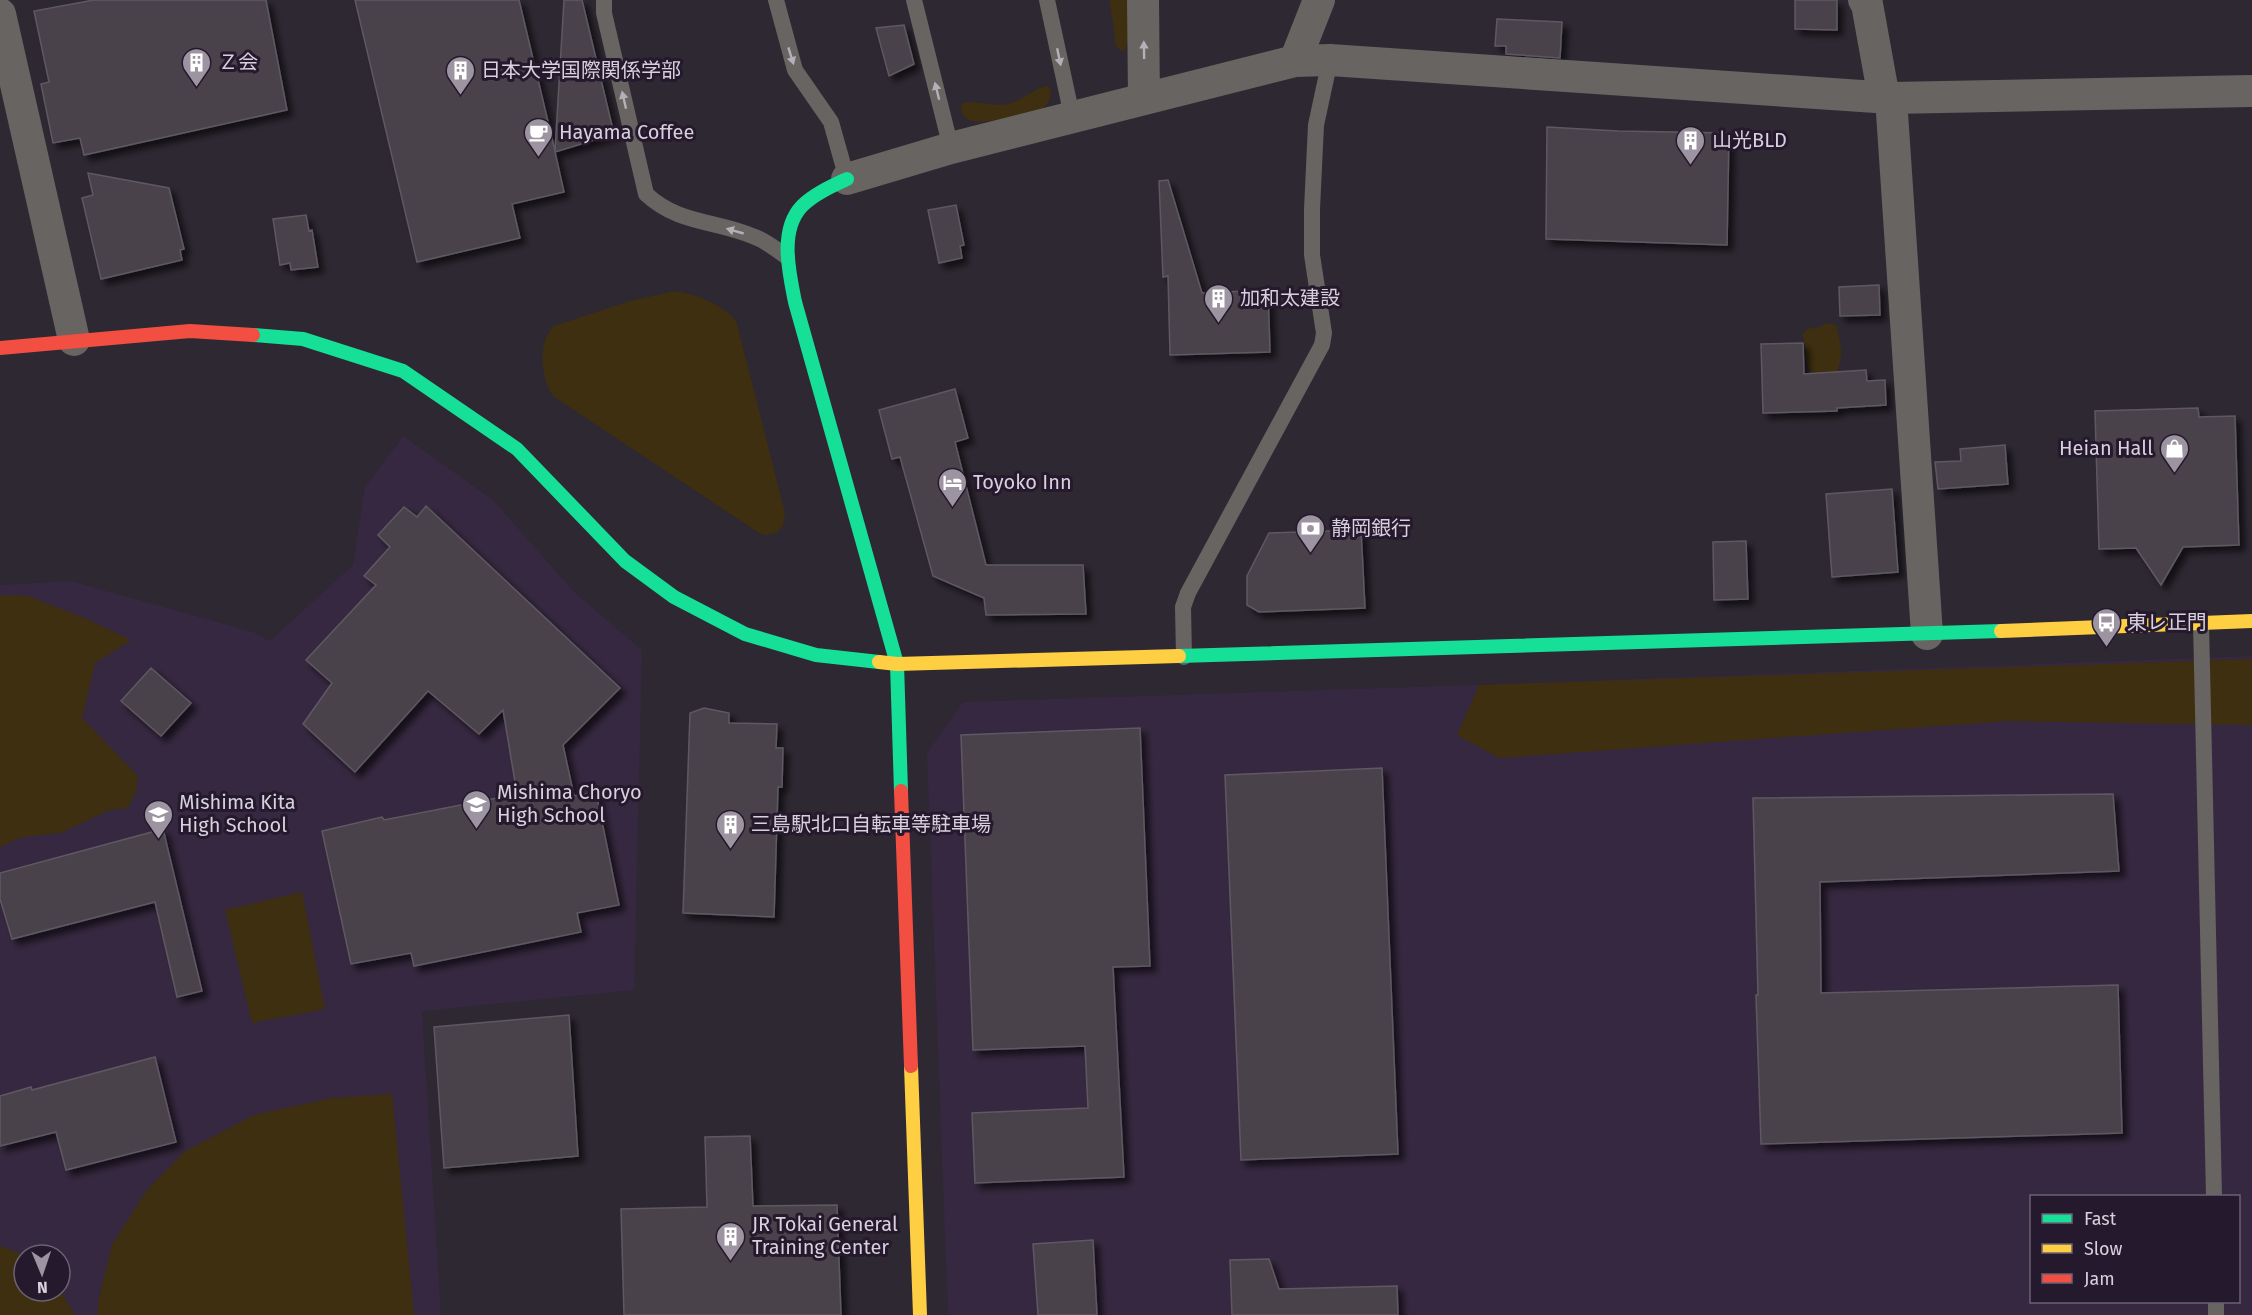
<svg xmlns="http://www.w3.org/2000/svg" width="2252" height="1315" viewBox="0 0 2252 1315" font-family="'Fira Sans','Noto Sans JP',sans-serif">
	<style>
		.built { fill: #362840; fill-rule: evenodd }
		.green { fill: #3d2f0f }
		.building { fill: #48424c; stroke: #5e5962; stroke-width: 1.5; filter: url(#shadow) }
		.lines { fill: none; stroke-linecap: round; stroke-linejoin: round }
		.lane { stroke: #676462; stroke-width: 16 }
		.street { stroke: #676462; stroke-width: 32 }
		.fast { stroke: #16e098; stroke-width: 14 }
		.slow { stroke: #ffcf43; stroke-width: 14 }
		.jam { stroke: #f24e42; stroke-width: 14 }
		.oneway { fill: #b5b0b8 }
		.labels { text-anchor: middle; stroke-width: 6; stroke-linejoin: round; paint-order: stroke }
		.poi-label { font-size: 20px; fill: #d7d0dd; stroke: #25192d; text-anchor: start }
	</style>
	<defs>
		<filter id="shadow"><feDropShadow dx="5.5" dy="5.5" stdDeviation="3" flood-color="#0009"/></filter>
	</defs>
	<rect width="100%" height="100%" fill="#2e2832"/>
	<path class="built" d="M 403,436 L 494,501 L 575,593 L 642,650 L 634,990 L 422,1011 L 441,1315 L 0,1315 L 0,585 L 71,581 L 253,632 L 270,641 L 353,565 L 365,487 ZM 24,1255 L 60,1255 L 60,1291 L 24,1291 Z
		M 2252,656 L 2252,1315 L 948,1315 L 927,753 L 963,702 L 1478,685 ZM 2032,1196 L 2238,1196 L 2238,1302 L 2032,1302 Z"/>
	<path class="green" d="M 1110,0 L 1129,0 L 1129,37 L 1125,50 L 1121,51 L 1115,44 C 1116,28 1110,16 1110,0 Z
		M 1046,86 L 1050,87 C 1051,92 1051,100 1046,105 C 1039,114 1021,114 1011,117 C 997,120 956,131 962,103 C 977,100 992,107 1007,104 C 1022,101 1033,89 1046,86 Z
		M 675,291 C 697,294 720,304 736,320 L 785,513 L 783,526 L 776,533 L 767,535 L 759,533 L 553,396 C 541,380 537,341 554,326 L 630,301 Z
		M 1827,323 L 1836,325 C 1838,329 1842,350 1841,356 C 1841,362 1838,365 1838,371 L 1834,377 L 1811,373 C 1804,363 1808,348 1802,335 L 1809,327 L 1814,329 Z
		M 0,595 L 28,596 L 87,619 L 131,640 L 95,663 L 82,718 L 138,776 L 136,791 L 128,808 L 109,810 L 61,833 L 22,837 L 0,847 Z
		M 2252,659 L 2252,725 L 2009,721 L 1499,758 L 1457,735 L 1479,685 Z
		M 302,892 L 325,1009 L 252,1023 L 225,910 Z
		M 392,1094 L 414,1315 L 98,1315 L 98,1302 L 112,1245 L 146,1191 L 184,1152 L 254,1115 L 332,1098 Z
		M 0,1246 L 24,1255 L 24,1291 L 60,1290 L 75,1315 L 0,1315 Z"/>
	<path class="building" d="M 94,0 L 266,0 L 287,110 L 84,155 L 80,138 L 53,143 L 41,84 L 49,82 L 34,11 Z
		M 355,0 L 519,0 L 555,151 L 564,0 L 582,0 L 614,134 L 555,152 L 564,192 L 512,204 L 520,238 L 417,262 Z
		M 1795,0 L 1837,0 L 1837,30 L 1795,29 Z
		M 1497,19 L 1562,22 L 1560,58 L 1506,54 L 1506,46 L 1495,46 Z
		M 904,25 L 914,64 L 889,76 L 876,28 Z
		M 1547,127 L 1618,131 L 1729,133 L 1727,245 L 1546,239 Z
		M 88,173 L 169,188 L 184,249 L 180,250 L 182,260 L 101,279 L 82,198 L 93,195 Z
		M 1168,180 L 1202,293 L 1268,290 L 1270,352 L 1170,355 L 1168,276 L 1163,277 L 1159,181 Z
		M 956,205 L 964,245 L 960,246 L 962,258 L 939,263 L 928,210 Z
		M 306,215 L 309,231 L 312,230 L 318,267 L 291,270 L 290,263 L 280,265 L 273,219 Z
		M 1879,285 L 1880,315 L 1840,316 L 1839,287 Z
		M 1803,343 L 1804,374 L 1866,370 L 1867,381 L 1885,380 L 1886,405 L 1837,408 L 1837,411 L 1763,413 L 1761,344 Z
		M 955,389 L 968,438 L 955,442 L 986,565 L 1083,565 L 1086,614 L 986,615 L 984,598 L 933,576 L 900,457 L 892,459 L 879,410 Z
		M 2198,408 L 2199,417 L 2235,416 L 2239,545 L 2183,547 L 2161,585 L 2136,548 L 2099,549 L 2095,411 Z
		M 2005,445 L 2008,484 L 1938,489 L 1935,462 L 1961,461 L 1960,449 Z
		M 1892,489 L 1898,572 L 1832,577 L 1826,494 Z
		M 426,506 L 620,688 L 563,745 L 574,796 L 596,792 L 619,905 L 577,913 L 581,932 L 414,966 L 411,953 L 351,964 L 322,831 L 382,817 L 384,820 L 517,794 L 503,710 L 479,734 L 428,691 L 355,772 L 303,724 L 332,683 L 306,660 L 376,585 L 364,576 L 390,547 L 378,535 L 404,507 L 417,517 Z
		M 1361,530 L 1365,608 L 1259,612 L 1247,605 L 1247,576 L 1269,533 Z
		M 1746,541 L 1748,599 L 1714,600 L 1713,542 Z
		M 151,668 L 191,703 L 161,736 L 121,701 Z
		M 704,708 L 729,713 L 729,723 L 777,724 L 776,748 L 783,748 L 782,787 L 778,787 L 774,917 L 683,913 L 690,713 Z
		M 1140,728 L 1150,966 L 1113,967 L 1124,1177 L 975,1183 L 972,1113 L 1088,1108 L 1085,1046 L 973,1050 L 961,735 Z
		M 1382,768 L 1398,1154 L 1241,1160 L 1225,775 Z
		M 2113,794 L 2119,871 L 1820,882 L 1821,993 L 2118,985 L 2122,1133 L 1761,1144 L 1756,995 L 1758,995 L 1753,798 Z
		M 163,829 L 202,991 L 177,997 L 155,902 L 12,939 L 0,899 L 0,873 Z
		M 569,1015 L 578,1156 L 444,1168 L 434,1027 Z
		M 155,1057 L 176,1142 L 66,1170 L 56,1132 L 0,1146 L 0,1096 L 31,1087 L 32,1090 Z
		M 750,1136 L 753,1206 L 837,1205 L 841,1315 L 624,1315 L 621,1209 L 707,1207 L 705,1137 Z
		M 1093,1240 L 1097,1315 L 1038,1315 L 1033,1244 Z
		M 1269,1259 L 1279,1289 L 1397,1286 L 1398,1315 L 1232,1315 L 1230,1260 Z"/>
	<g class="lines">
		<path class="lane" d="M 604,0 L 604,13 L 646,194 C 679,225 717,220 755,237 C 766,241 777,250 787,257
			M 776,0 L 795,70 L 831,122 L 847,179
			M 914,0 L 951,148
			M 1047,0 L 1072,116
			M 2201,623 L 2214,1196
			M 1184,657 L 1183,607 L 1188,593 L 1322,345 L 1324,333 L 1312,255 L 1312,209 L 1316,125 L 1330,60
			M 2216,1302 L 2216,1315"/>
		<path class="street" d="M 1143,0 L 1144,99
			M 1864,0 L 1867,4 L 1884,98
			M 0,14 L 74,340
			M 1295,61 L 1319,0
			M 1891,98 L 1927,634
			M 847,179 L 951,148 L 1295,61 L 1330,60 L 1891,98 L 2252,91"/>
		<path class="fast" d="M 847,179 C 832,186 814,194 802,206 C 779,230 789,272 795,302 L 897,664 L 901,791
			M 253,335 L 303,339 L 403,371 L 517,449 L 625,561 L 674,597 L 745,634 L 816,655 L 879,662
			M 1179,656 L 2001,631"/>
		<path class="slow" d="M 2001,631 L 2252,621
			M 879,662 L 897,664 L 1179,656
			M 911,1066 L 920,1315"/>
		<path class="jam" d="M 0,348 L 190,331 L 253,335
			M 901,791 L 911,1066"/>
	</g>
	<defs><path id="oneway-solid" d="M-6-.8H1V-3.2L6.5 0L1 3.2V.8H-6Z" transform="scale(1.5)"/></defs>
	<g class="oneway">
		<use href="#oneway-solid" transform="translate(1144 50) rotate(-91)"/>
		<use href="#oneway-solid" transform="translate(791 56) rotate(73)"/>
		<use href="#oneway-solid" transform="translate(1059 57) rotate(78)"/>
		<use href="#oneway-solid" transform="translate(937 91) rotate(-104)"/>
		<use href="#oneway-solid" transform="translate(624 100) rotate(-103)"/>
		<use href="#oneway-solid" transform="translate(735 231) rotate(-164)"/>
	</g>
	<defs>
		<symbol id="building-pin" viewBox="-11 -11 22 30"><path d="M0 17L-7.5 6A9.5 9.5 0 1 1 7.5 6Z" fill="#9c95a1" stroke="#25192d"/><path d="M-4-6H4V6H1V3H-1V6H-4ZM-2.5-4.3h1.7v1.8h-1.7ZM.8-4.3h1.7v1.8H.8ZM-2.5-1h1.7V.8h-1.7ZM.8-1h1.7V.8H.8Z" fill="#fff"/></symbol>
		<symbol id="cafe-pin" viewBox="-11 -11 22 30"><path d="M0 17L-7.5 6A9.5 9.5 0 1 1 7.5 6Z" fill="#9c95a1" stroke="#25192d"/><path d="M-5.5-4.5H6V0H3Q3 3.5 0 3.5H-2.5Q-5.5 3.5-5.5 0ZM3-3.2v2h1.7v-2ZM-6 4.5H4V6H-6Z" fill="#fff"/></symbol>
		<symbol id="shop-pin" viewBox="-11 -11 22 30"><path d="M0 17L-7.5 6A9.5 9.5 0 1 1 7.5 6Z" fill="#9c95a1" stroke="#25192d"/><path d="M-5-2.5h2.3a2.7 3.5 0 0 1 5.4 0H5L5.5 6h-11ZM-1.5-2.5h3a1.5 2.3 0 0 0-3 0Z" fill="#fff"/></symbol>
		<symbol id="hotel-pin" viewBox="-11 -11 22 30"><path d="M0 17L-7.5 6A9.5 9.5 0 1 1 7.5 6Z" fill="#9c95a1" stroke="#25192d"/><path d="M-6-4.5h1.5V1H6V5H4.5V3h-9V5H-6ZM-4 0a1.8 1.8 0 1 1 3.6 0ZM.5 0V-2.5h3Q6-2.5 6 0Z" fill="#fff"/></symbol>
		<symbol id="bank-pin" viewBox="-11 -11 22 30"><path d="M0 17L-7.5 6A9.5 9.5 0 1 1 7.5 6Z" fill="#9c95a1" stroke="#25192d"/><path d="M-6-4H6V4H-6ZM0-2.3a2.3 2.3 0 1 0 0 4.6a2.3 2.3 0 1 0 0-4.6Z" fill="#fff"/></symbol>
		<symbol id="bus-pin" viewBox="-11 -11 22 30"><path d="M0 17L-7.5 6A9.5 9.5 0 1 1 7.5 6Z" fill="#9c95a1" stroke="#25192d"/><path d="M-5-6H5V4H4V6H2V4H-2V6H-4V4H-5ZM-3.5-4V0h7V-4ZM-3.5 1.2v1.5H-2V1.2ZM2 1.2v1.5H3.5V1.2Z" fill="#fff"/></symbol>
		<symbol id="school-pin" viewBox="-11 -11 22 30"><path d="M0 17L-7.5 6A9.5 9.5 0 1 1 7.5 6Z" fill="#9c95a1" stroke="#25192d"/><path d="M0-5L7-2L0 1L-7-2ZM-4 1L0 2.5L4 1V4Q0 6-4 4Z" fill="#fff"/></symbol>
	</defs>
	<g fill-rule="evenodd">
		<use href="#building-pin" x="180" y="46" width="33" height="45"/>
		<use href="#building-pin" x="444" y="54" width="33" height="45"/>
		<use href="#cafe-pin" x="522" y="116" width="33" height="45"/>
		<use href="#building-pin" x="1674" y="124" width="33" height="45"/>
		<use href="#building-pin" x="1202" y="282" width="33" height="45"/>
		<use href="#shop-pin" x="2158" y="432" width="33" height="45"/>
		<use href="#hotel-pin" x="936" y="466" width="33" height="45"/>
		<use href="#bank-pin" x="1294" y="512" width="33" height="45"/>
		<use href="#bus-pin" x="2090" y="606" width="33" height="45"/>
		<use href="#school-pin" x="460" y="788" width="33" height="45"/>
		<use href="#school-pin" x="142" y="798" width="33" height="45"/>
		<use href="#building-pin" x="714" y="808" width="33" height="45"/>
		<use href="#building-pin" x="714" y="1220" width="33" height="45"/>
	</g>
	<g class="labels">
		<g class="poi-label">
			<text x="218" y="69">Ｚ会</text>
			<text x="481" y="77">日本大学国際関係学部</text>
			<text x="559" y="139">Hayama Coffee</text>
			<text x="1712" y="147">山光BLD</text>
			<text x="1240" y="305">加和太建設</text>
			<text x="2153" y="455" text-anchor="end">Heian Hall</text>
			<text x="973" y="489">Toyoko Inn</text>
			<text x="1331" y="535">静岡銀行</text>
			<text x="2127" y="629">東レ正門</text>
			<text x="497" y="799">Mishima Choryo<tspan x="497" dy="23">High School</tspan></text>
			<text x="179" y="809">Mishima Kita<tspan x="179" dy="23">High School</tspan></text>
			<text x="751" y="831">三島駅北口自転車等駐車場</text>
			<text x="752" y="1231">JR Tokai General<tspan x="752" dy="23">Training Center</tspan></text>
		</g>
	</g>
	<rect x="2030" y="1195" width="210" height="108" fill="#25192d" stroke="#6c6273" stroke-width="1.5"/>
	<rect x="2042" y="1214" width="30" height="9" fill="#16e098" stroke="#6c6273" stroke-width="1.5"/>
	<text x="2084" y="1225" font-size="18" fill="#d7d0dd">Fast</text>
	<rect x="2042" y="1244" width="30" height="9" fill="#ffcf43" stroke="#6c6273" stroke-width="1.5"/>
	<text x="2084" y="1255" font-size="18" fill="#d7d0dd">Slow</text>
	<rect x="2042" y="1274" width="30" height="9" fill="#f24e42" stroke="#6c6273" stroke-width="1.5"/>
	<text x="2084" y="1285" font-size="18" fill="#d7d0dd">Jam</text>
	<g transform="translate(42 1273) rotate(178)"><circle r="28" fill="#25192d" stroke="#6c6273" stroke-width="1.5"/>
	<path d="M0-4.5L10 22L0 15L-10 22Z" fill="#9c95a1"/>
	<text y="-9" font-size="16" font-weight="bold" text-anchor="middle" fill="#d7d0dd">N</text>
	</g>
</svg>
